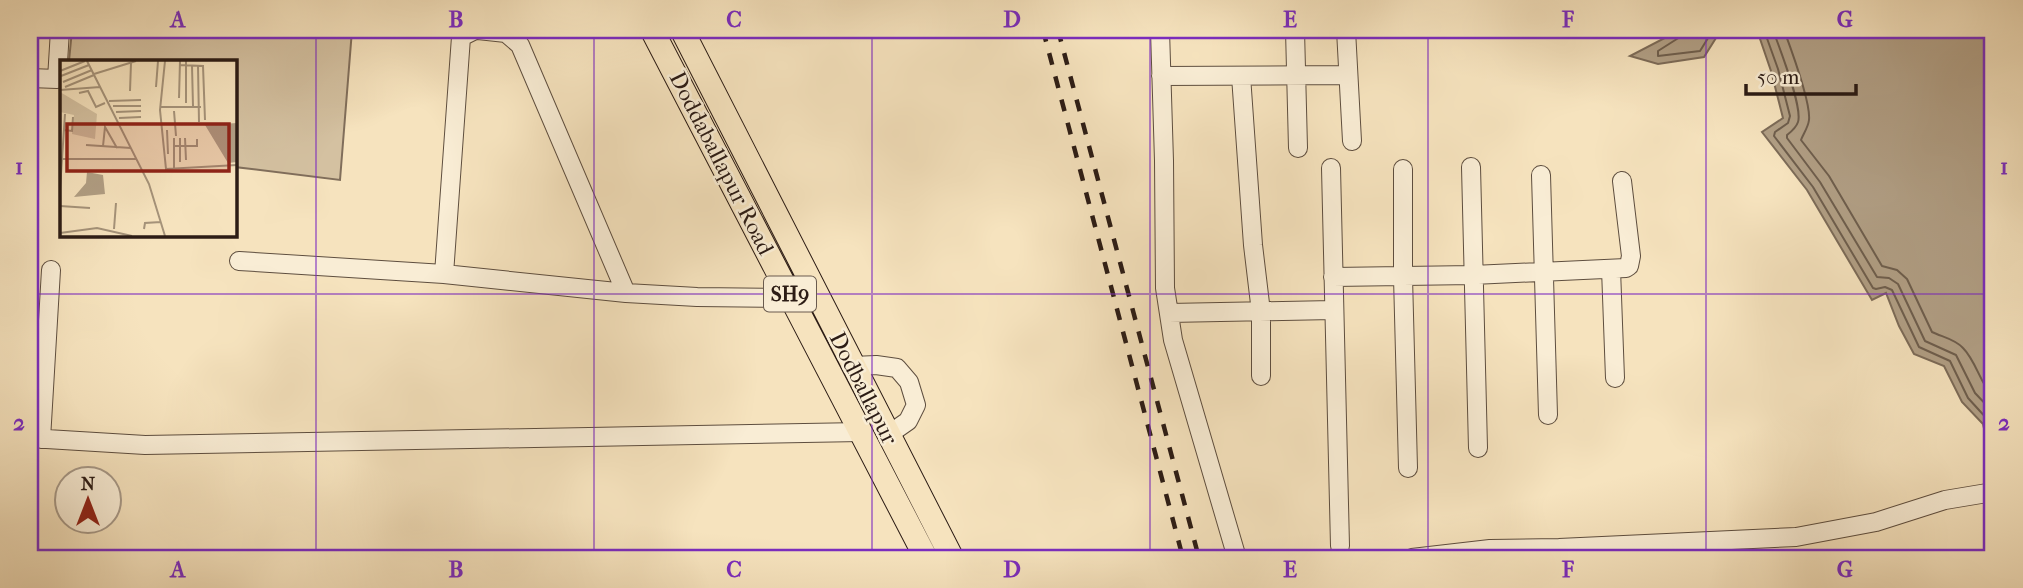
<svg xmlns="http://www.w3.org/2000/svg" width="2023" height="588" viewBox="0 0 2023 588" font-family="'IM FELL French Canon',serif">
	<style>
		.green { fill: #d4c1a1; stroke: #806e5b; stroke-width: 2 }
		.water { fill: #b19f85; stroke: #7c6b58; stroke-width: 2 }
		.lines { fill: none; stroke-linecap: round; stroke-linejoin: round }
		.shore { stroke: #6e5e4d; stroke-width: 2 }
		.minor-casing { stroke: #5e4e3f; stroke-width: 20 }
		.major-casing { stroke: #2c1c15; stroke-width: 25 }
		.minor { stroke: #f9edd5; stroke-width: 18 }
		.major { stroke: #f6e3be; stroke-width: 23 }
		.rail { stroke: #2c1c15; stroke-width: 4.5; stroke-dasharray: 12 12; stroke-linecap: butt }
		.grid { fill: none; stroke: #7b2cbf; stroke-width: 2; stroke-opacity: 0.55 }
		.labels { text-anchor: middle; stroke-width: 5; stroke-linejoin: round; paint-order: stroke }
		.shield { fill: #f9edd5; stroke: #6a5b4f; stroke-width: 2 }
		.shield-label { font-size: 21px; font-weight: bold; fill: #2c1c15 }
		.street-label { font-size: 23px; fill: #2c1c15; stroke: #f9edd5 }
		.inset-road { fill: none; stroke: #a5937a; stroke-width: 2 }
		.view { fill: #8f2418; fill-opacity: 0.15; stroke: #8f2418; stroke-width: 3.5 }
		.inset-edge { fill: none; stroke: #2c1c15; stroke-width: 3.5 }
		.neatline { fill: none; stroke: #7b2cbf; stroke-width: 2.5 }
		.grid-label { font-size: 23px; text-anchor: middle; font-weight: bold; fill: #7b2cbf }
	</style>
	<rect width="100%" height="100%" fill="#f6e3be"/>
	<filter id="stains"><feTurbulence type="fractalNoise" baseFrequency=".00286" numOctaves="4"/><feColorMatrix values="0 0 0 0 .2 0 0 0 0 .09 0 0 0 0 .02 0 0 0 .5 -.17"/></filter>
	<radialGradient id="worn" r=".72"><stop offset=".6" stop-color="#630" stop-opacity="0"/><stop offset="1" stop-color="#630" stop-opacity=".3"/></radialGradient>
	<path class="green" d="M 72,30 L 352,30 L 340,180 L 235,167 L 234,61 L 69,61 Z"/>
	<path class="water" d="M 1680,30 L 1721,30 L 1704,57 L 1658,64 L 1630,56 Z
		M 1757,30 L 1993,30 L 1993,468 L 1983,424 L 1962,402 L 1944,366 L 1914,354 L 1899,326 L 1886,293 L 1872,300 L 1807,190 L 1762,132 L 1783,118 L 1771,71 Z"/>
	<g class="lines">
		<path class="shore" d="M 1682,30 L 1680,37 L 1658,51 L 1658,56 L 1700,51 L 1713,30
			M 1764,30 L 1778,69 L 1790,116 L 1788,123 L 1775,132 L 1774,136 L 1813,187 L 1873,288 L 1876,289 L 1885,287 L 1892,290 L 1919,347 L 1950,361 L 1968,398 L 1989,421 L 1993,438
			M 1773,30 C 1779,47 1803,107 1798,122 C 1796,128 1792,131 1787,135 L 1787,138 L 1820,182 L 1877,277 L 1889,278 L 1898,284 L 1925,341 L 1956,355 L 1975,393 L 1993,412
			M 1784,30 C 1791,49 1811,102 1809,120 C 1808,128 1803,134 1801,140 L 1829,176 L 1882,266 L 1897,270 L 1907,279 L 1932,332 C 1942,337 1955,339 1963,348 C 1976,361 1980,383 1993,397"/>
		<defs>
			<path id="minor" d="M 478,30 L 506,33 L 520,45 L 626,293
				M 1160,30 L 1164,161 L 1165,288 L 1173,340 L 1237,558
				M 1295,30 L 1298,148
				M 1346,30 L 1352,141
				M 1161,76 L 1348,75
				M 1241,76 L 1253,245 L 1261,312 L 1261,376
				M 30,78 L 57,79 L 60,30
				M 1471,167 L 1478,448
				M 1331,168 L 1340,546
				M 1403,169 L 1403,277 L 1408,468
				M 1541,175 L 1548,415
				M 239,261 L 444,274 L 626,293 L 697,297 L 792,298
				M 1611,269 L 1615,378
				M 444,274 L 461,37 L 475,30
				M 1333,277 L 1473,275 L 1626,268 L 1629,266 L 1631,256 L 1622,181
				M 1169,313 L 1333,310
				M 853,366 L 876,365 L 897,368 L 909,382 L 916,405 L 908,421 L 888,435
				M 30,438 L 145,445 L 861,432
				M 41,439 L 51,270
				M 1412,558 L 1490,549 L 1559,548 L 1796,537 L 1876,522 L 1945,500 L 1993,492"/>
			<path id="major" d="M 652,30 L 926,558
				M 682,30 L 952,558"/>
		</defs>
		<use href="#minor" class="minor-casing"/>
		<use href="#major" class="major-casing"/>
		<use href="#minor" class="minor"/>
		<use href="#major" class="major"/>
		<path class="rail" d="M 1043,30 L 1183,558
			M 1058,30 L 1199,558"/>
	</g>
	<path class="grid" d="M 316,30 L 316,558M 594,30 L 594,558M 872,30 L 872,558M 1150,30 L 1150,558M 1428,30 L 1428,558M 1706,30 L 1706,558M 30,294 L 1993,294"/>
	<g class="labels">
		<rect class="shield" x="764" y="276.5" width="52" height="35" rx="5"/>
		<g class="shield-label">
			<text x="790" y="301">SH9</text>
		</g>
		<g class="street-label">
			<text transform="translate(722 163) rotate(63)" y="8">Doddaballapur Road</text>
			<text transform="translate(864 388) rotate(63)" y="8">Dodballapur</text>
		</g>
	</g>
	<g transform="translate(60 60)">
		<rect width="177" height="177" fill="#f6e3be"/>
		<path d="M 0,32 L 37,54 L 35,79 L 12,74 L 14,55 L 0,52 Z" fill="#d4c1a1"/>
		<path d="M 177,63 L 177,102 L 168,103 L 145,65 ZM 27,112 L 43,115 L 45,134 L 14,137 L 26,123 Z" fill="#b19f85"/>
		<path class="inset-road" d="M 27,1 L 89,124 L 105,176M 105,1 L 100,50 L 106,109 L 177,105M 126,1 L 126,43M 120,5 L 143,6 L 145,60M 132,6 L 133,46M 138,6 L 139,62M 0,11 L 25,1M 34,14 L 76,1M 1,16 L 29,5M 3,22 L 32,10M 5,27 L 34,15M 96,27 L 98,1M 0,30 L 40,27M 70,31 L 71,3M 19,33 L 28,31 L 36,47 L 45,43M 119,38 L 120,1M 49,41 L 81,40M 53,46 L 81,46M 100,47 L 141,47M 114,51 L 116,76M 56,52 L 81,51M 59,58 L 81,57M 4,70 L 12,71 L 13,57M 107,70 L 108,94M 114,78 L 114,108M 120,78 L 120,102M 125,78 L 126,100M 26,85 L 71,88M 43,86 L 45,67 L 57,88M 114,86 L 137,86 L 137,79M 0,99 L 76,99M 0,129 L 5,54M 0,146 L 30,148M 54,169 L 56,143M 84,169 L 85,163 L 101,162M 0,173 L 37,168 L 72,176"/>
		<path class="view" d="M 7,64 L 169,64 L 169,111 L 7,111 Z"/>
		<rect width="177" height="177" class="inset-edge"/>
	</g>
	<rect width="2023" height="588" fill="none" stroke="#f6e3be" stroke-width="77"/>
	<g transform="translate(88 500)"><circle r="33" fill="#f9edd5" stroke="#a79988" stroke-width="2"/>
	<path d="M0-5L12 26L0 18L-12 26Z" fill="#8f2418"/>
	<text y="-10" font-size="19" font-weight="bold" text-anchor="middle" fill="#2c1c15">N</text>
	</g>
	<path d="M1746 84v10h110v-10" fill="none" stroke="#2c1c15" stroke-width="3.5"/>
	<text x="1757" y="84" font-size="21" fill="#2c1c15" stroke="#f9edd5" stroke-width="5" paint-order="stroke">50 m</text>
	<rect x="38" y="38" width="1946" height="512" class="neatline"/>
	<g class="grid-label">
		<text x="178" y="27">A</text>
		<text x="456" y="27">B</text>
		<text x="734" y="27">C</text>
		<text x="1012" y="27">D</text>
		<text x="1290" y="27">E</text>
		<text x="1568" y="27">F</text>
		<text x="1845" y="27">G</text>
		<text x="19" y="174">1</text>
		<text x="2004" y="174">1</text>
		<text x="19" y="430">2</text>
		<text x="2004" y="430">2</text>
		<text x="178" y="577">A</text>
		<text x="456" y="577">B</text>
		<text x="734" y="577">C</text>
		<text x="1012" y="577">D</text>
		<text x="1290" y="577">E</text>
		<text x="1568" y="577">F</text>
		<text x="1845" y="577">G</text>
	</g>
	<rect width="100%" height="100%" filter="url(#stains)"/>
	<rect width="100%" height="100%" fill="url(#worn)"/>
</svg>
